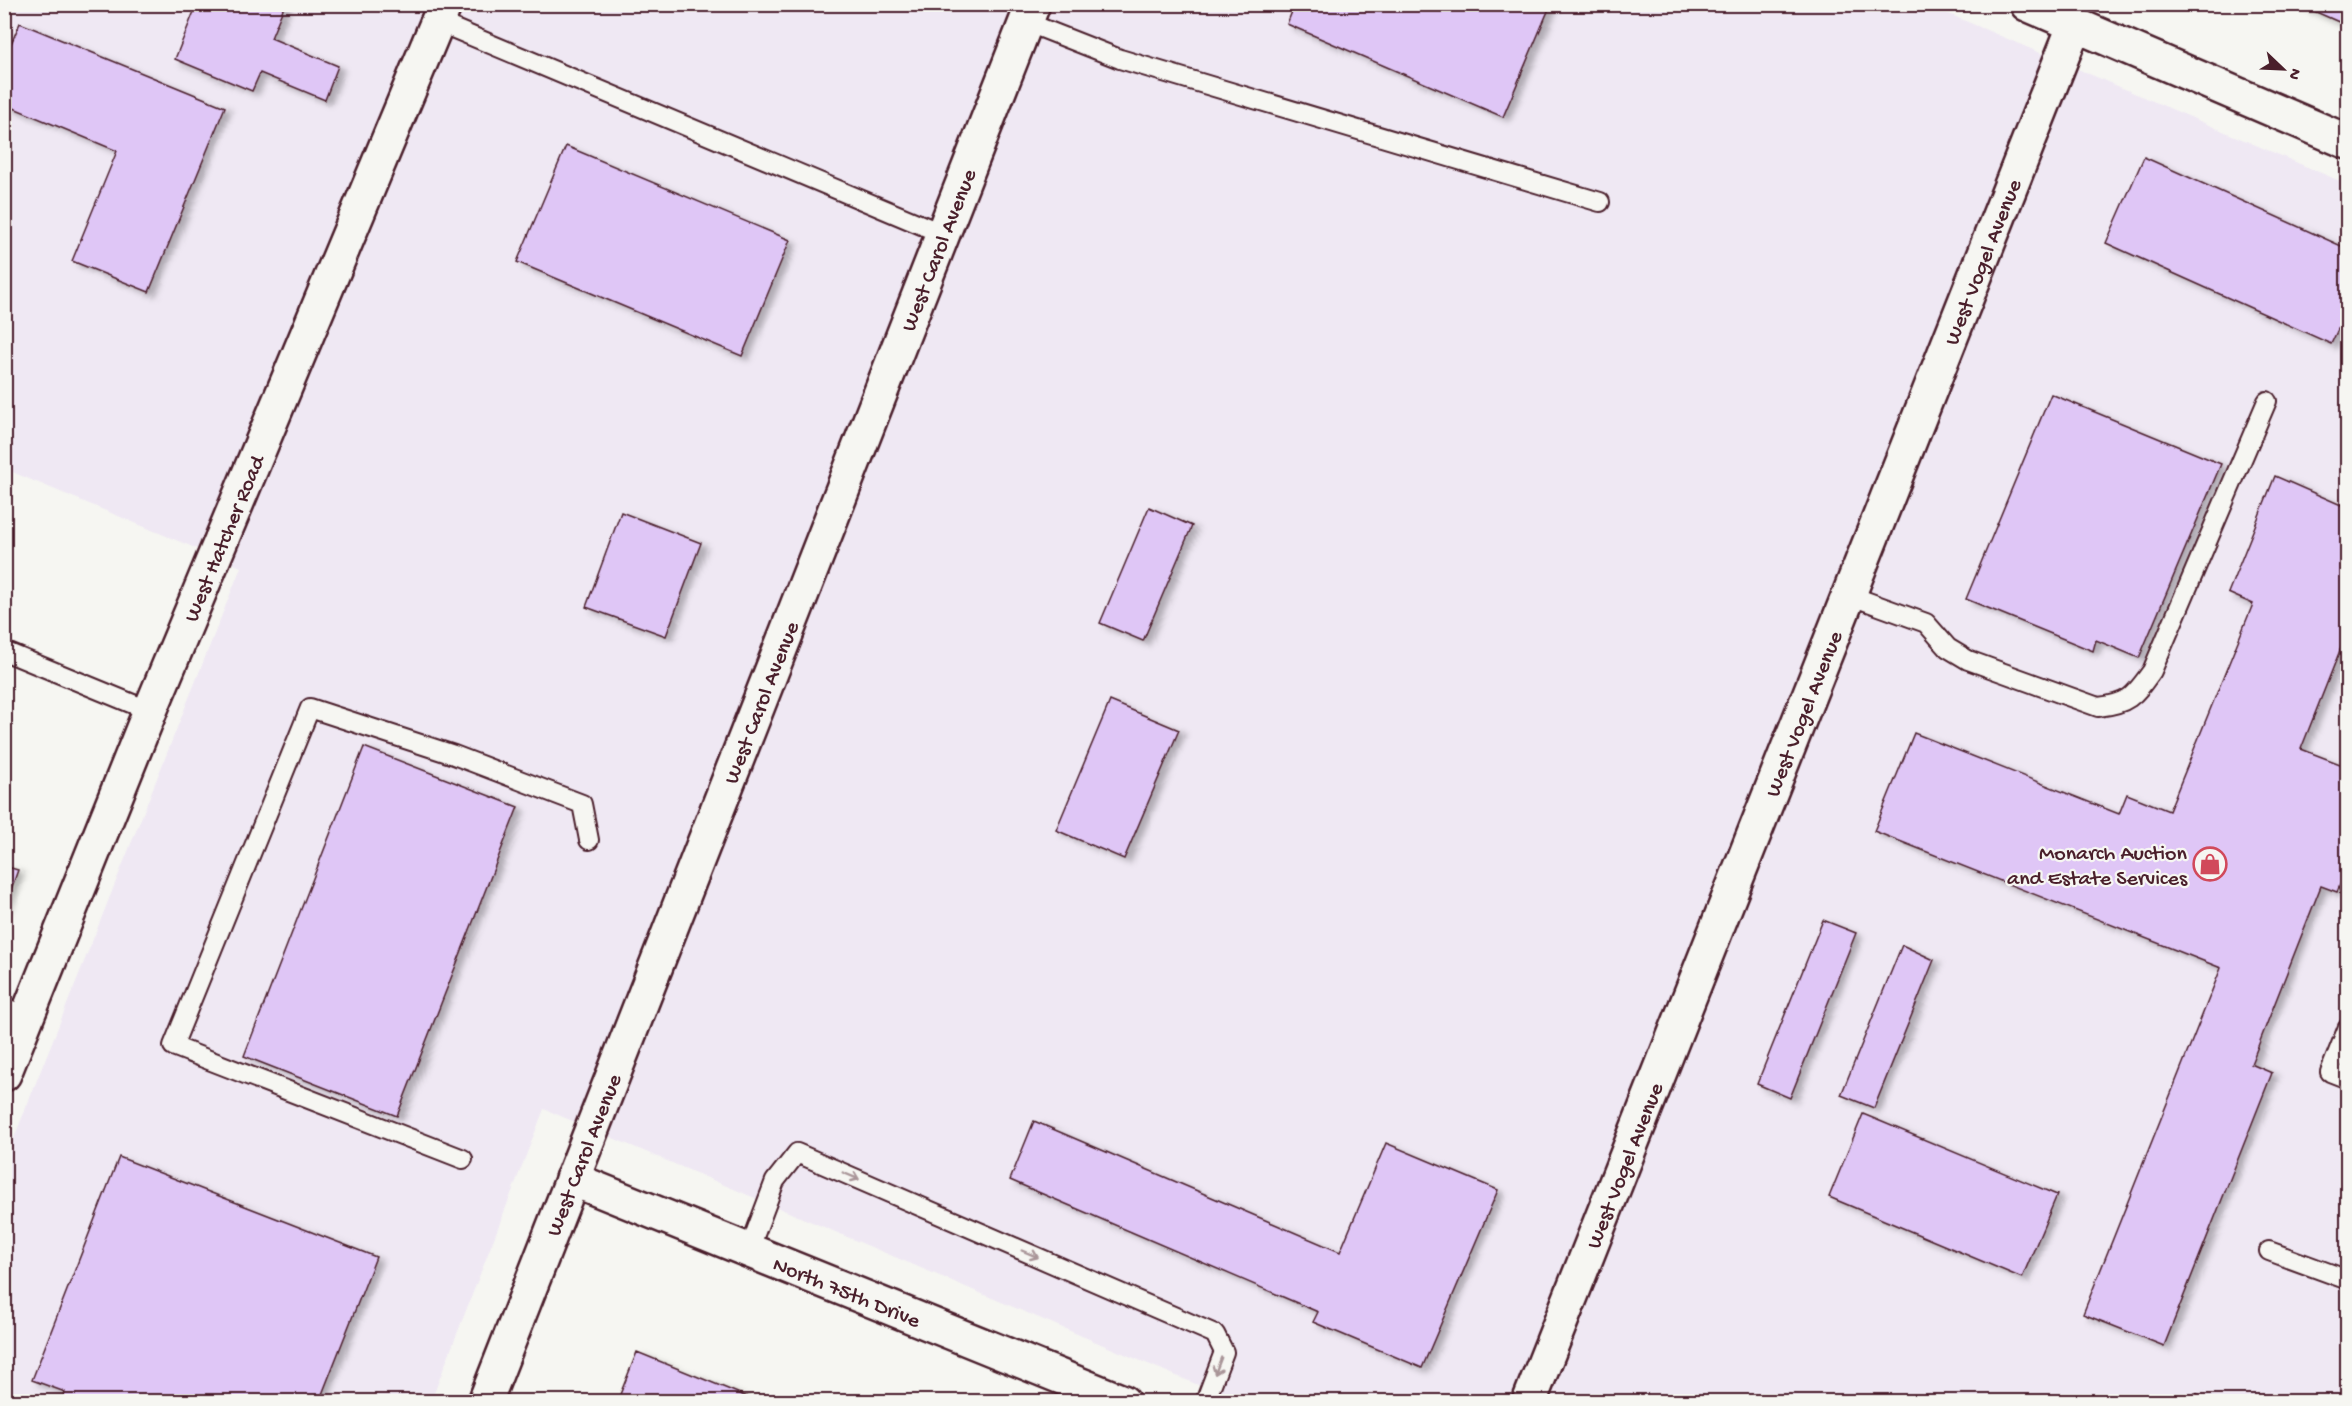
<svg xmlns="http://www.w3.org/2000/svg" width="2352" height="1406" viewBox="0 0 2352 1406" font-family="'Gochi Hand',sans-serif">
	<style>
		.built { fill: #efe8f3 }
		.building { fill: #dfc6f6; stroke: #4a1f2b; stroke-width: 1.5; filter: url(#shadow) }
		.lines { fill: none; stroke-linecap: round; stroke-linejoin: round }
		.service-casing { stroke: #4a1f2b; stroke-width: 22 }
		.minor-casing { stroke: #4a1f2b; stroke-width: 38 }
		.service { stroke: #f6f6f2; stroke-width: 18 }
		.minor { stroke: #f6f6f2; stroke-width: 33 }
		.oneway { stroke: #a99598 }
		.labels { text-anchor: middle; stroke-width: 4.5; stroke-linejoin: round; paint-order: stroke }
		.street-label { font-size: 22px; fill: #4a1f2b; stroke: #f6f6f2 }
		.poi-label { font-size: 22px; fill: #4a1f2b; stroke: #f6f6f2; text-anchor: end }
	</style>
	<defs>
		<filter id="shadow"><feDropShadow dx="6" dy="4" stdDeviation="3" flood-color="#0004"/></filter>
	</defs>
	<rect width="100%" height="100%" fill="#f6f6f2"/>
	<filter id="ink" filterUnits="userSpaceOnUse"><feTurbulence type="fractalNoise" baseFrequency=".0167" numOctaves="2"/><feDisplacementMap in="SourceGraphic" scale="12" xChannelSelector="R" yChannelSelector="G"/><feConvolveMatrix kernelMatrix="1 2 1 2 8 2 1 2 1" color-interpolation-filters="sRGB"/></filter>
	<g filter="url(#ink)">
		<path class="built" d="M 5,5 L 1928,5 L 2347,184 L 2347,1401 L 1236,1401 L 544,1109 L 431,1401 L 5,1401 L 4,1163 L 241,567 L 5,469 Z"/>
		<path class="building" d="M 197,4 L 285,4 L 271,38 L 338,66 L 325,100 L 260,73 L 252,91 L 175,59 Z
			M 1295,4 L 1551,4 L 1503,117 L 1287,24 Z
			M 2298,4 L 2348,4 L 2348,26 Z
			M 20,23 L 225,107 L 149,292 L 72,261 L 117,151 L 4,104 L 4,60 Z
			M 566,146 L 790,240 L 742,356 L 517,262 Z
			M 2144,157 L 2348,249 L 2348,308 L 2331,344 L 2106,243 Z
			M 2051,394 L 2221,464 L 2139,658 L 2096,640 L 2093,651 L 1966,599 Z
			M 2275,476 L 2348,508 L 2348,630 L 2301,749 L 2348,767 L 2348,866 L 2337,892 L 2321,886 L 2251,1064 L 2272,1073 L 2164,1346 L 2083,1314 L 2221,968 L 1874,831 L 1914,733 L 2119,814 L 2127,794 L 2169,811 L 2253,604 L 2228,593 Z
			M 1149,507 L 1192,526 L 1143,641 L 1100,623 Z
			M 621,512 L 701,543 L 666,636 L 586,607 Z
			M 1110,701 L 1179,730 L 1124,859 L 1056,830 Z
			M 364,747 L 518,807 L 397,1116 L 244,1056 Z
			M 4,866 L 18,870 L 4,909 Z
			M 1823,920 L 1856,933 L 1790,1098 L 1757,1084 Z
			M 1902,945 L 1934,960 L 1874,1108 L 1841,1095 Z
			M 1863,1114 L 2057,1195 L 2022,1278 L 1829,1197 Z
			M 1034,1121 L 1340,1252 L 1386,1143 L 1498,1190 L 1422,1368 L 1313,1322 L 1318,1312 L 1010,1180 Z
			M 119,1157 L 376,1257 L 319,1402 L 61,1402 L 65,1392 L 32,1380 Z
			M 637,1352 L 750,1398 L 749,1402 L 617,1402 Z
			M 2195,1393 L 2215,1402 L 2192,1402 Z"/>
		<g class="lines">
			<defs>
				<path id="service" d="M 438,22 L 943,234
					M 1026,22 L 1120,59 L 1600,202
					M 1849,595 L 1926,623 L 1948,648 L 1968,660 L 2098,707 C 2129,704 2134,696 2152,671 L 2267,401
					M 4,651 L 150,711
					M 4,1007 L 28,1017
					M 2348,1027 L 2330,1072 L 2348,1079
					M 463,1159 L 173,1046 L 310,708 L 454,755 L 582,804 L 589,840
					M 749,1250 L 775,1181 L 797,1153 L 1215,1334 L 1224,1352 L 1205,1402
					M 2269,1251 L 2348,1280"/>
				<g id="minor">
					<path d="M 2027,4 L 2348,142"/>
					<path id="s1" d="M 4,1074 L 150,711 L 445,4"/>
					<path id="s2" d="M 572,1179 L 1123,1402"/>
					<path id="s3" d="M 485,1402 L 1033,4"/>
					<path id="s4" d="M 1529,1402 L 2075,24"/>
				</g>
			</defs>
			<use href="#service" class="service-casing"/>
			<use href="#minor" class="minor-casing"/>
			<use href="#service" class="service"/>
			<use href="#minor" class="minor"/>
		</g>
		<defs><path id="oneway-shaft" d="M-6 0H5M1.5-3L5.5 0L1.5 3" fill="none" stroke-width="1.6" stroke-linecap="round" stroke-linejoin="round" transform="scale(1.5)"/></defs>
		<g class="oneway">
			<use href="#oneway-shaft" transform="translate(851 1176) rotate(23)"/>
			<use href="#oneway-shaft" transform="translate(1030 1254) rotate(23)"/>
			<use href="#oneway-shaft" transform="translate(1218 1366) rotate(111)"/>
		</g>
	</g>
	<defs>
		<symbol id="shop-ring" viewBox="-11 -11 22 22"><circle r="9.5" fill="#f6f6f2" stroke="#d1495b" stroke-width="1.5"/><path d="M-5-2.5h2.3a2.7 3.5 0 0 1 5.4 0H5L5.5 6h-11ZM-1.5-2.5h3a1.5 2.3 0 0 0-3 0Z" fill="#d1495b"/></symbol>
	</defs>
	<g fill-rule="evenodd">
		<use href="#shop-ring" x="2191" y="845" width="38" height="38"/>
	</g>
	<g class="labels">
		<g class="street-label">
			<text dy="8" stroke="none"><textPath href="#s3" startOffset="1238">West Carol Avenue</textPath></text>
			<text dy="8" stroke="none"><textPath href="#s4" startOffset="1227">West Vogel Avenue</textPath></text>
			<text dy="8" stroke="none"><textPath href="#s1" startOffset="579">West Hatcher Road</textPath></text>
			<text dy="8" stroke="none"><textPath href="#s3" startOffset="752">West Carol Avenue</textPath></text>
			<text dy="8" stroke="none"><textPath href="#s4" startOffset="741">West Vogel Avenue</textPath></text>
			<text dy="8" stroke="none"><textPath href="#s3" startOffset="266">West Carol Avenue</textPath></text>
			<text dy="8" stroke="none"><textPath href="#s4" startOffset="255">West Vogel Avenue</textPath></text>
			<text dy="8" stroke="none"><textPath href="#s2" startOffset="297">North 75th Drive</textPath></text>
		</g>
		<g class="poi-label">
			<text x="2187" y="859">Monarch Auction<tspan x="2187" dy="25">and Estate Services</tspan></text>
		</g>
	</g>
	<rect width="2352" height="1406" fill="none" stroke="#f6f6f2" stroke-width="24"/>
	<rect x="12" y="12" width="2328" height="1382" fill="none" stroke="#4a1f2b" stroke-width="2" filter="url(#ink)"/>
	<g transform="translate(2283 69) rotate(113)" stroke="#f6f6f2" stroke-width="4.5" paint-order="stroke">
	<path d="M0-4.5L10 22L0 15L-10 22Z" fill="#4a1f2b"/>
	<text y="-9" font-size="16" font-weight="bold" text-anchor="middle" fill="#4a1f2b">N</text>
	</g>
</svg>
